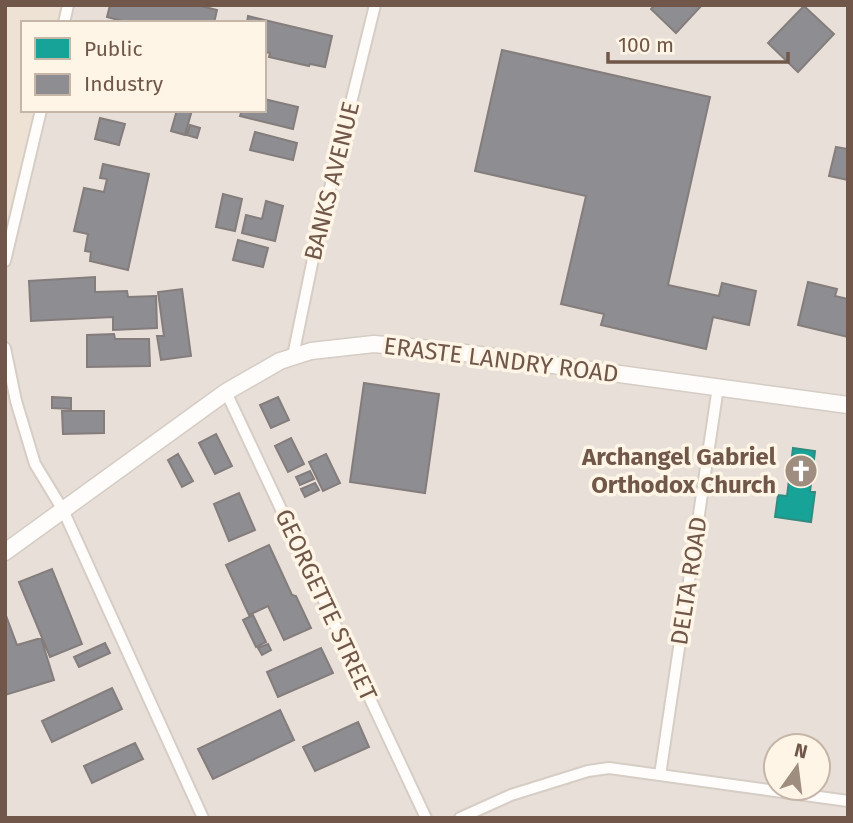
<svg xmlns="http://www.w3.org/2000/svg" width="853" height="823" viewBox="0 0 853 823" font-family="'Fira Sans',sans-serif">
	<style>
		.residential { fill: #eee2d4 }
		.industrial { fill: #e7dfd8; fill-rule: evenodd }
		.public { fill: #17a398; stroke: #328c80; stroke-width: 2 }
		.industry { fill: #8d8d92; stroke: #847d7c; stroke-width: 2 }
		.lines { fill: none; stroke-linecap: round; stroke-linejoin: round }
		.street-casing { stroke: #d6cdc5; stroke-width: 14 }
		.secondary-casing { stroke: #d5ccc4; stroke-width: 19 }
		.street { stroke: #fefdfb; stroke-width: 10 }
		.secondary { stroke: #fefdfb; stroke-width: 16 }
		.labels { text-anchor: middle; stroke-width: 7; stroke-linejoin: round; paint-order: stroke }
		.street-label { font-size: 24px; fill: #705749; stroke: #fef5e6 }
		.poi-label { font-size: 24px; font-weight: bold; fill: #705749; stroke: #fef5e6; text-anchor: end }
	</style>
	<rect width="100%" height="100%" fill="#f5f0e7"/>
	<path class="residential" d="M 5,5 L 71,5 L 66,23 L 23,23 L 23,110 L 44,110 L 5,263 Z"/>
	<path class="industrial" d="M 71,5 L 848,5 L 848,818 L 5,818 L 5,263 L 44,110 L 264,110 L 264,23 L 66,23 ZM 776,746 L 818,746 L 818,788 L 776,788 Z"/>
	<path class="public" d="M 793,448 L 815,451 L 810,492 L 815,492 L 811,522 L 775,517 L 778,495 L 787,496 Z"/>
	<path class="industry" d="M 110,5 L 197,5 L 217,10 L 214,23 L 130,23 L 107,17 Z
		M 655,5 L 702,5 L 676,33 L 651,9 Z
		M 804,6 L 834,34 L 798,72 L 768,43 Z
		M 248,16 L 332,36 L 325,67 L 310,64 L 309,66 L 269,57 L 270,53 L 264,52 L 264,23 L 247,23 Z
		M 502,50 L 710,97 L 668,285 L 719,296 L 722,283 L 756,291 L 749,325 L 713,317 L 706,349 L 601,325 L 604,314 L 561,304 L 586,196 L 475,171 Z
		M 264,99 L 298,107 L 293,129 L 240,116 L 242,110 L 264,110 Z
		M 177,110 L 192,110 L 185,135 L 171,131 Z
		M 100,118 L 125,124 L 119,145 L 95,139 Z
		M 190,125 L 200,128 L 197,138 L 187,135 Z
		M 255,132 L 297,143 L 293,160 L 250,150 Z
		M 836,147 L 848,149 L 848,180 L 829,176 Z
		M 103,164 L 149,174 L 128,270 L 90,261 L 91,252 L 85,251 L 88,234 L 74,231 L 84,188 L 104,192 L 107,179 L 100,178 Z
		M 223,194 L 242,199 L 235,231 L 216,227 Z
		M 266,201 L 283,206 L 275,241 L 242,233 L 246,215 L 262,219 Z
		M 238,240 L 268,248 L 263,267 L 233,260 Z
		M 95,277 L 95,292 L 127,291 L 128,297 L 156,296 L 157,328 L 113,330 L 113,317 L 31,321 L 29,281 Z
		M 808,282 L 837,289 L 835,296 L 848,299 L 848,337 L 798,325 Z
		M 182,289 L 191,356 L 161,360 L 157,336 L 164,336 L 158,292 Z
		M 114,334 L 115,339 L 149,339 L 150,366 L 87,367 L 87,335 Z
		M 364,383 L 439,394 L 425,493 L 350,482 Z
		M 52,397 L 71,398 L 71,409 L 52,408 Z
		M 278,397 L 289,420 L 271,428 L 260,405 Z
		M 62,411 L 104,411 L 104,433 L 63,434 Z
		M 216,434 L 232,466 L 215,474 L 199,443 Z
		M 291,438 L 304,464 L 288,472 L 275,446 Z
		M 178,454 L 193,481 L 182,487 L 168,460 Z
		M 326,454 L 340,483 L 323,491 L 309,462 Z
		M 310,471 L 314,479 L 300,485 L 296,477 Z
		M 315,483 L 319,490 L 305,497 L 301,489 Z
		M 239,493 L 255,530 L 229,541 L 214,504 Z
		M 269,545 L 292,595 L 296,596 L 311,628 L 284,640 L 268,606 L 249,615 L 226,565 Z
		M 52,569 L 82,644 L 50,657 L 19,582 Z
		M 5,613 L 17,645 L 41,638 L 54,680 L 5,695 Z
		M 253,615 L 266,642 L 256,647 L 243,620 Z
		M 105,643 L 110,653 L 79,667 L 74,657 Z
		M 268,644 L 271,650 L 262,655 L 258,648 Z
		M 321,648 L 333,673 L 278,697 L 267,672 Z
		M 112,688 L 122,709 L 52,742 L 42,721 Z
		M 280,710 L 294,740 L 213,779 L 198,749 Z
		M 358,722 L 369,747 L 315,771 L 303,747 Z
		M 135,743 L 143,759 L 92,783 L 84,766 Z"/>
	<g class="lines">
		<defs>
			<path id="street" d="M 64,23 L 68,5
				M 5,261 L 41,110
				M 5,348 L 16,401 L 35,464 L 63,510 L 203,818
				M 293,356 L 315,249 L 375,5
				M 226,392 L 426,818
				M 660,775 L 718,387
				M 460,818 L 511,795 L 588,771 L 609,768 L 848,801"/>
			<path id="secondary" d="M 5,552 L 226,392 L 280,361 L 311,351 L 374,344 L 443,350 L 848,405"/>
		</defs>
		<use href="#street" class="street-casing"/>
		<use href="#secondary" class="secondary-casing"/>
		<use href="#street" class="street"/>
		<use href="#secondary" class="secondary"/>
	</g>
	<defs>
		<symbol id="church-disc" viewBox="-11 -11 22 22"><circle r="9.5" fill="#9f8d80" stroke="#fef5e6"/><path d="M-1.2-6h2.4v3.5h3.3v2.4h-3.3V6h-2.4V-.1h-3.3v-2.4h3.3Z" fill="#fff"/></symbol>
	</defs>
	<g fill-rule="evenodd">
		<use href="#church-disc" x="782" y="452" width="38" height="38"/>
	</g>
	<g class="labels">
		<g class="street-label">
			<text transform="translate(332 181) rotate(-76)" y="8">BANKS AVENUE</text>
			<text transform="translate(501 360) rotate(7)" y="8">ERASTE LANDRY ROAD</text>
			<text transform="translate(689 581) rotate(-81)" y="8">DELTA ROAD</text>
			<text transform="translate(326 605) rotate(65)" y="8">GEORGETTE STREET</text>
		</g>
		<g class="poi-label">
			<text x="776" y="465">Archangel Gabriel<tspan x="776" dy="28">Orthodox Church</tspan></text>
		</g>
	</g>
	<rect width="853" height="823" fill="none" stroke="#705749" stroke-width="14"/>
	<rect x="21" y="21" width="245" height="91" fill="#fef5e6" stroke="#c5b6a7" stroke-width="2"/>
	<rect x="35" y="38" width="35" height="21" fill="#17a398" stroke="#c5b6a7" stroke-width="2"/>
	<text x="84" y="56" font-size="21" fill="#705749">Public</text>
	<rect x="35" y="74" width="35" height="21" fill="#8d8d92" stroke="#c5b6a7" stroke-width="2"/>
	<text x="84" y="91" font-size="21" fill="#705749">Industry</text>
	<g transform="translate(797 767) rotate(14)"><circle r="33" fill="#fef5e6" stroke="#c5b6a7" stroke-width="2"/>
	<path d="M0-5L12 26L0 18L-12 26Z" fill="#9f8d80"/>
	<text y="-10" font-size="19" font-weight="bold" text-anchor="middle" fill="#705749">N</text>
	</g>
	<path d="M608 52v10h180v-10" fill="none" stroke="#705749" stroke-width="3.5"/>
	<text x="618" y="52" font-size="21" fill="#705749" stroke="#fef5e6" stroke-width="5" paint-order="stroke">100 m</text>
</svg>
